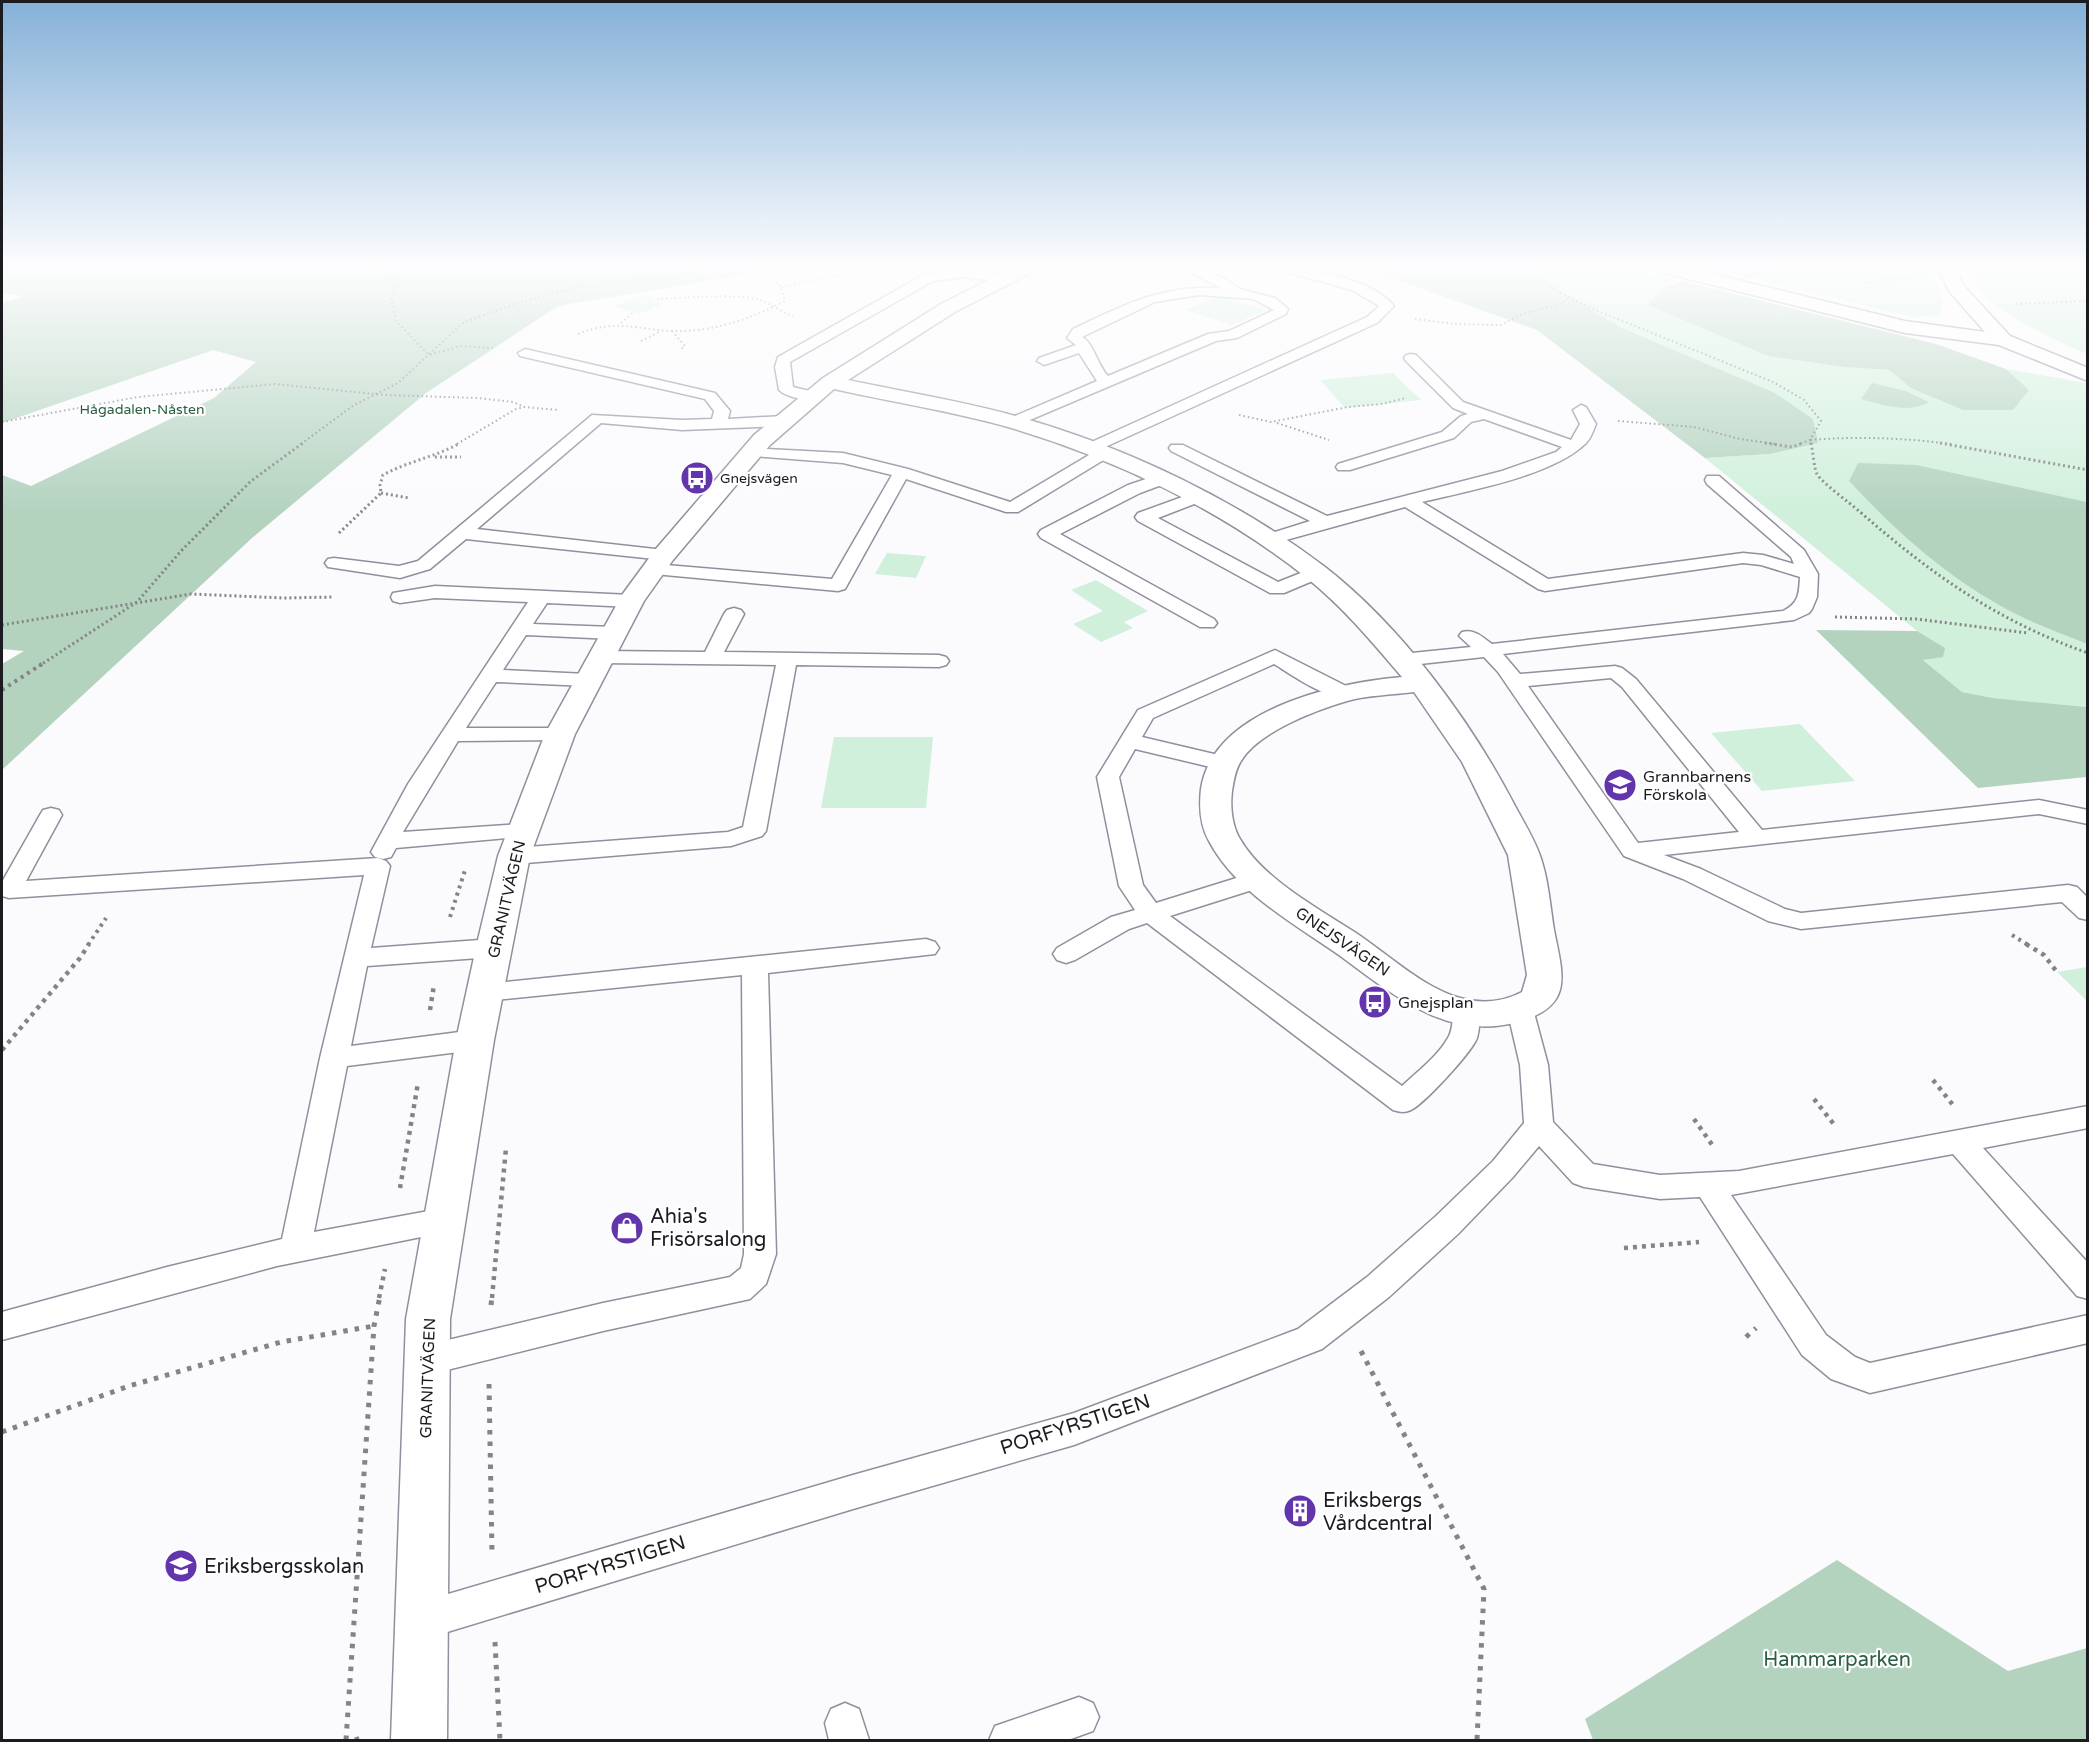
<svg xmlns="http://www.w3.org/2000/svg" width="2089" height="1742" viewBox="0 0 2089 1742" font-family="'Varela Round',sans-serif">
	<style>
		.green { fill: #d0f0dc }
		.forest { fill: #b3d3bf }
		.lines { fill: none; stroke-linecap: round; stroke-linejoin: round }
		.service-casing { stroke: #928e9d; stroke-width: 3 }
		.minor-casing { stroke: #928e9d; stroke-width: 3 }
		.path-far4 { stroke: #848387; stroke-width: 2; stroke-dasharray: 1.5 3; stroke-linecap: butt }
		.path-far3 { stroke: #848387; stroke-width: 3; stroke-dasharray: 2 3; stroke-linecap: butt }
		.path-far2 { stroke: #848387; stroke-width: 4; stroke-dasharray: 3 4.5; stroke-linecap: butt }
		.path-far1 { stroke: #848387; stroke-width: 4.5; stroke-dasharray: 4 5; stroke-linecap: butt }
		.path { stroke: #848387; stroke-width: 5; stroke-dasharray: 4.5 7; stroke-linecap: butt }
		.service { fill: #fff; fill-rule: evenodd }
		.minor { fill: #fff; fill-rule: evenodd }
		.labels { text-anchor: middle; stroke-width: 4.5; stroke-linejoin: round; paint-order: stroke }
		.far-park-label { font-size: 14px; fill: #2c6044; stroke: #fff }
		.far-poi-label { font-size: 14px; fill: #1c1b20; stroke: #fff; text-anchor: start }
		.poi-label { font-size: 16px; fill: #1c1b20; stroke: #fff; text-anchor: start }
		.street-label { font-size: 16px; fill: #1c1b20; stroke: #fff }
		.near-poi-label { font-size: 20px; fill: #1c1b20; stroke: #fff; text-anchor: start }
		.near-street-label { font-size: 20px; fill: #1c1b20; stroke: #fff }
		.near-park-label { font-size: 20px; fill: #2c6044; stroke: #fff }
	</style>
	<rect width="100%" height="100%" fill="#fbfafd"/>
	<path class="green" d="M 1534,268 L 1630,268 L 1674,280 L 1663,288 L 1845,367 L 1889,370 L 1911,388 L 2029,390 L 2006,369 L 2087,383 L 2087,502 L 1917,465 L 1849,481 C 1898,534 1954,584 2020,616 C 2041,627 2065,635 2087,644 L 2087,707 L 1993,698 L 1962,692 L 1922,659 L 1944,648 L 1917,631 L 1705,458 L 1770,454 L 1817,443 L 1813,419 L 1622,328 L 1550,285 Z
		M 1774,268 L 1931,268 L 1943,303 L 1939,315 L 1912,317 L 1765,282 L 1757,276 L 1777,270 Z
		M 1972,268 L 2087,268 L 2087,354 C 2059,341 1969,304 1972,268 Z
		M 643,295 L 657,299 L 653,301 L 663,304 L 639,314 L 614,306 Z
		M 1219,296 L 1266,310 L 1233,325 L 1186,310 Z
		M 1393,373 L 1421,400 L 1345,408 L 1320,380 Z
		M 887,553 L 926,556 L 916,578 L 875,574 Z
		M 1096,580 L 1148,611 L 1124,622 L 1133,628 L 1101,642 L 1073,624 L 1103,611 L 1071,590 Z
		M 1800,724 L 1855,781 L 1762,791 L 1711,733 Z
		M 834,737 L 933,737 L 926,808 L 821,808 Z
		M 2087,967 L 2088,967 L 2087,1001 L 2057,972 Z"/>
	<path class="forest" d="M 2,268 L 783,268 L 558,306 L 426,393 L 252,538 L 2,770 L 2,664 L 24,651 L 2,649 L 2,475 L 31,486 L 214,398 L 256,362 L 213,350 L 2,423 L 2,302 L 23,297 L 2,292 Z
		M 1397,268 L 1534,268 L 1550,285 L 1622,328 L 1775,393 L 1813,419 L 1818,443 L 1770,454 L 1705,458 L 1537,330 L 1378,273 Z
		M 1705,268 L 1774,268 L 1778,270 L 1749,278 Z
		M 1683,281 L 1936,344 L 2006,369 L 2029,390 L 2013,410 L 1963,410 L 1911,388 L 1889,370 L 1845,367 L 1768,356 L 1648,305 L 1663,288 Z
		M 1872,383 L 1906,391 L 1929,402 C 1909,414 1883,405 1861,399 Z
		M 1858,463 L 1917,465 L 2087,502 L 2087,644 C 2065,635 2041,627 2020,616 C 1954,584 1898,534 1849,481 Z
		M 1816,630 L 1917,631 L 1945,648 L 1943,657 L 1923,660 L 1962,692 L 1993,698 L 2087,707 L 2087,777 L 1978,788 Z
		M 1837,1560 L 2008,1671 L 2087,1648 L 2087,1740 L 1593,1740 L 1585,1719 Z"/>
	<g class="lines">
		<defs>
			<path id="service" d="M 1181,268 L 1205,270 L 1224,278 L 1240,289 L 1275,298 L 1288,309 L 1286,314 L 1237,338 L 1216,341 L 1018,425 L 1008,425 L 1005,422 L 1008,419 L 1097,381 L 1079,353 L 1044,365 L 1037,361 L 1039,358 L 1076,345 L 1067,338 L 1073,329 C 1126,304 1161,285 1221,288 ZM 1199,295 L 1253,299 L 1274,310 L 1229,331 L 1208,334 L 1108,376 C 1098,366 1093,342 1082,337 L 1155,302 Z
				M 1281,268 C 1312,268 1374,280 1394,306 L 1377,323 L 1103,448 L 1110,450 L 1112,453 L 1110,456 L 1018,512 L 1006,512 L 906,479 L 845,589 L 838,591 L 654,574 L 648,573 L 645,569 L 648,565 L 654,564 L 832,579 L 892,475 L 843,463 L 753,456 L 747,454 L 745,451 L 747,448 L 843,453 L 908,469 L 1010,502 L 1094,452 L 1085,451 L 1083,448 L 1085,445 L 1367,317 L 1379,306 L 1352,290 L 1283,271 Z
				M 966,269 L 1004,275 L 1010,279 L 1004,283 L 966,277 L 933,281 L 790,362 L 793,387 L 818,393 L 821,396 L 818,399 C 808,402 786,397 779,390 L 775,367 L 778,357 L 923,275 L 947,270 Z
				M 525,349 L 715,393 L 730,411 L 728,419 L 783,416 L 791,421 L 783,426 L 682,430 L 601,423 L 477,529 L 664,550 L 670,551 L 673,555 L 670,559 L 664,560 L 466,539 L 430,569 L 400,578 L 328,567 L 325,563 L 328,559 L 334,558 L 399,566 L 418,561 L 592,415 L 682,420 L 712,419 L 714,411 L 705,399 L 520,356 L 518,353 Z
				M 1411,354 L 1416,355 L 1463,402 L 1571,440 L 1580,424 L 1573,410 L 1581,405 L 1586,407 L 1596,424 C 1593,431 1591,439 1585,444 C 1552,476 1467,491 1422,502 L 1548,579 L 1743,553 L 1763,555 L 1794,564 L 1791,557 L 1707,484 L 1705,480 L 1707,476 L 1719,476 L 1804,550 L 1818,574 L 1817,597 L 1812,609 L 1809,613 L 1794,620 L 1503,654 L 1520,674 L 1615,666 L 1622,668 L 1636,679 L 1762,830 L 2039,800 L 2088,810 L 2088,824 L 2039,814 L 1664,855 L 1701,869 L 1785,909 L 1801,913 L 2068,885 L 2077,887 L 2088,898 L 2088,920 L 2079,918 L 2062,902 L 1801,929 L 1768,921 L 1683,879 L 1624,856 L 1498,672 L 1484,657 L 1402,666 L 1395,664 L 1392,660 L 1395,656 L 1402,654 L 1471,647 L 1459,636 L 1462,632 C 1475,629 1482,637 1492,644 L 1783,611 C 1799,603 1799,594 1800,577 L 1761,565 L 1743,563 L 1545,591 L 1538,589 L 1405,507 L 1268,545 L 1262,544 L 1259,540 L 1262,536 L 1310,521 L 1171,451 L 1169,448 L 1171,445 L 1183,445 L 1327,516 L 1502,471 L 1556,452 L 1562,447 L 1484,419 L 1471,422 L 1454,438 L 1350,470 L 1338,470 L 1336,467 L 1338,464 L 1442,432 L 1461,416 L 1468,414 L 1453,408 L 1406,361 L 1404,358 L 1406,355 ZM 1611,678 L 1622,687 L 1739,832 L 1638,843 L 1528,686 Z
				M 1161,474 L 1169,479 L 1167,483 L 1140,493 L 1060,534 L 1214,619 L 1217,623 L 1214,627 L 1200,627 L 1041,538 L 1038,534 L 1041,530 L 1128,485 Z
				M 1196,492 L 1202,493 L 1204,497 L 1202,501 L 1158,518 L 1278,582 L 1316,567 L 1322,569 L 1325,573 L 1322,577 L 1284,593 L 1270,593 L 1138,521 L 1135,517 L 1138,513 Z
				M 435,586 L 631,595 L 638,597 L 640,601 L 638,605 L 631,607 L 547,603 L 533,624 L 613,627 L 620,629 L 623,633 L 620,637 L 613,639 L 526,635 L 503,670 L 587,674 L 594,676 L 597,680 L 594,684 L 587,686 L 496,682 L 466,728 L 560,728 L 568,729 L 571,734 L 568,739 L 560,740 L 458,741 L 403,832 L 522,824 L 530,826 L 534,831 L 530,836 L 396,848 L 391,857 L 383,859 L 375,857 L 371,852 L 408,784 L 528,602 L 435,598 L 400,603 L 393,601 L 391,597 L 393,593 Z
				M 734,608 L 741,610 L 744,614 L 724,652 L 939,655 L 946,657 L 949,661 L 946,665 L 939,667 L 796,665 L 766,831 L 762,836 L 731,846 L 514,864 L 506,861 L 502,856 L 506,851 L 514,848 L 728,832 L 743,827 L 776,665 L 599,663 L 592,661 L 589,657 L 592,653 L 599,651 L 705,652 L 724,614 L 727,610 Z
				M 1275,650 L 1352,689 L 1355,693 L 1352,697 C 1331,703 1292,675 1274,664 L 1153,718 L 1142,737 L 1231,758 L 1234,763 L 1231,768 L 1223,770 L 1135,749 L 1119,777 L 1143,885 L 1156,903 L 1259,871 L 1268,873 L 1271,879 L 1268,885 L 1170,916 L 1402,1086 C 1418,1071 1437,1057 1448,1038 C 1454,1029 1451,1016 1457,1006 L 1466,1003 L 1475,1006 C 1480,1015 1480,1028 1477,1038 C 1472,1052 1424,1104 1411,1110 C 1404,1113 1400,1112 1393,1110 L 1147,923 L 1129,929 L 1075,960 L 1066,963 L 1057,960 L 1053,954 L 1057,948 L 1111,917 L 1135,910 L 1119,886 L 1097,777 L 1138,710 Z
				M 51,808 L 59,810 L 62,815 L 26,881 L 378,858 L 386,861 L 390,866 L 371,948 L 493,939 L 502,942 L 506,948 L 502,954 L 493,957 L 367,966 L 351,1046 L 475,1030 L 485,1033 L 489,1040 L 485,1047 L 475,1050 L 347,1066 L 314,1232 L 445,1208 L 456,1212 L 460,1221 L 456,1230 L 277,1266 L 2,1340 L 2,1312 L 167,1267 L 282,1239 L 320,1058 L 364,875 L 9,898 L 2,896 L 2,882 L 40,815 L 43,810 Z
				M 926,939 L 935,942 L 939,948 L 935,954 L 768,973 L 776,1254 L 766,1284 L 750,1299 L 603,1331 L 427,1375 L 415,1370 L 410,1360 L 415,1350 L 427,1345 L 603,1303 L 730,1277 L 741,1268 L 744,1254 L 742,975 L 486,1001 L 477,999 L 473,992 L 477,985 Z
				M 1520,1000 L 1529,1002 L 1533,1009 L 1548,1065 L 1553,1122 L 1593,1164 L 1660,1175 L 1739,1171 L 2088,1106 L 2088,1128 L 1983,1148 L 2088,1263 L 2088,1299 L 2077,1296 L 1953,1154 L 1731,1195 L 1826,1335 L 1855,1357 L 1870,1363 L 2088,1315 L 2088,1343 L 1870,1393 L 1831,1379 L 1802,1355 L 1700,1197 L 1660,1199 L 1584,1187 L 1573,1183 L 1539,1146 L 1513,1177 L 1458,1234 L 1389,1297 L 1322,1349 L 1074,1445 L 853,1509 L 421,1640 L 408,1634 L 402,1621 L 408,1608 L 421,1602 L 853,1475 L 1074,1413 L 1298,1329 L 1367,1277 L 1436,1216 L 1493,1161 L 1524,1123 L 1520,1065 L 1507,1009 L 1511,1002 Z
				M 1079,1697 L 1093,1703 L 1099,1717 L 1093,1731 L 1068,1740 L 989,1740 L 995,1726 Z
				M 845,1703 L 859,1709 L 869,1740 L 829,1740 L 825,1723 L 831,1709 Z"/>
			<path id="minor" d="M 1012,268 L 1034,268 L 1032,272 L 955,312 L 848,380 C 904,392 963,401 1019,417 C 1128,448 1235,499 1325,567 C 1401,626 1471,721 1515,806 C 1523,821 1533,837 1539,853 C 1548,876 1550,905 1554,930 C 1563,975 1574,1005 1521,1021 C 1448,1043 1394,995 1339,955 C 1293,923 1236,892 1209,841 C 1200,825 1199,807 1201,789 C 1213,709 1335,683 1402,677 C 1372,642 1343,607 1307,578 C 1220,509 1114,458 1008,427 C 951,411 892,402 834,389 L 770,445 L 673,560 L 644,601 L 575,734 L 530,856 L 494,1040 L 450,1319 L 447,1740 L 391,1740 L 406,1319 L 456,1040 L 476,948 L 498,856 L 545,734 L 622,595 L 655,550 L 754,435 L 823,378 L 941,304 ZM 1414,692 L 1462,762 L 1508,855 L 1527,975 L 1522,992 C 1503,1002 1481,1004 1460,998 C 1422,987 1389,955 1356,933 C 1319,909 1263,879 1240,839 C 1232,826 1230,807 1232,791 C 1234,780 1235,770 1241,761 C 1258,732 1316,710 1347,701 C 1368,695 1392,695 1414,692 Z
				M 1659,268 L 1689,268 L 1905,321 L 1985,332 L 1949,291 L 1938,268 L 1956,268 L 1963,285 L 2010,336 L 2088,368 L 2088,381 L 1999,345 L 1905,333 L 1661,272 Z"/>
		</defs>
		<use href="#service" class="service-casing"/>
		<use href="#minor" class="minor-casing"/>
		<path class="path-far4" d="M 377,268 L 400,284 L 391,296 L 396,321 L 429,355 L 461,346 L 493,348
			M 861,268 L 874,271
			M 1538,268 L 1538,276 L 1556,290 L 1593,309 L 1773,382 L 1804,400 L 1821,421 L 1810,440 L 1799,444
			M 1866,283 L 1915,276
			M 781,287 L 844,274 L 857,268
			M 657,299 C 683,298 736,293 760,300 C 772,304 781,312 793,316
			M 2016,304 L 2088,301
			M 1415,319 L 1455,324 L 1501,325 L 1522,314 L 1558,305 L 1569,298
			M 621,323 L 634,312
			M 672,331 L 685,346 L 680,350
			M 578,334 C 618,318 635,330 674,331 C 713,332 751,319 785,301 L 781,287 L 761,268
			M 641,341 L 661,331
			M 1239,415 L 1271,422 L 1348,407 L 1382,404 L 1405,398
			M 1618,421 L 1694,427 L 1740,439 L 1775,444
			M 2,422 L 138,397 L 275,384 L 385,395 L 478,398 L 513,402 L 524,407
			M 1277,423 L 1329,440
			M 301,444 L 354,405 L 398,383 L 464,322 L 515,304 L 577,287 L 731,268
			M 457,444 L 516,409 L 524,407 L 558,410
			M 1811,444 L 1810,440 C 1858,436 1904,438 1951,444"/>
		<path class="path-far3" d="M 1765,443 L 1792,447 L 1803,443
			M 1811,443 C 1813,451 1814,469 1817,474 C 1822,483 1850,503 1859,511 C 1931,574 1997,621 2088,653
			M 1940,443 L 2088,470
			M 435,457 L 461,457
			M 381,493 L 409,498
			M 339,533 L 381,493 L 380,485 L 383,475 C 408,461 436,457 460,443
			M 1835,617 L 1916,619 L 2028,633
			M 2,625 L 191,594 L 284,598 L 334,597
			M 39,666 L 137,602 L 181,551 L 251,481 L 303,443"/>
		<path class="path-far2" d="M 2,690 L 42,664
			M 450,917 L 466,867
			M 2012,935 L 2028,945
			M 88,945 L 106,918"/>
		<path class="path-far1" d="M 2026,944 L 2044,955 L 2057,972
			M 430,1010 L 434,985
			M 2,1050 L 80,958 L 89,944
			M 1933,1080 L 1953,1105
			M 1814,1099 L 1836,1127
			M 1694,1119 L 1713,1146
			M 400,1188 L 418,1083
			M 1624,1248 L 1699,1242
			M 379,1298 L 385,1269
			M 492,1298 L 506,1148"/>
		<path class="path" d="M 491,1305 L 492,1296
			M 1746,1337 L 1756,1328
			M 1361,1351 L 1484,1589 L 1477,1740
			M 489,1384 L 492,1554
			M 2,1432 L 129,1386 L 281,1342 L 374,1326
			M 495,1642 L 500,1740
			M 346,1740 L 374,1326 L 380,1296
			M 355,1740 L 365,1737"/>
		<use href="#service" class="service"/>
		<use href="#minor" class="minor"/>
	</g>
	<linearGradient id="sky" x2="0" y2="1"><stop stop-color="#84b0d8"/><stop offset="0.52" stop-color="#fdfdfe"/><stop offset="1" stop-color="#fdfdfe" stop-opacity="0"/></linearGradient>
	<rect width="2089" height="512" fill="url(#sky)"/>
	<defs>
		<symbol id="bus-disc" viewBox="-11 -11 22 22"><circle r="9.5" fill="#6335ac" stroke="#fff"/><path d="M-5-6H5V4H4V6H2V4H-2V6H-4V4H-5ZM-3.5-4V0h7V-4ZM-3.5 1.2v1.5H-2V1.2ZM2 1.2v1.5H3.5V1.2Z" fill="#fff"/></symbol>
		<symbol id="school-disc" viewBox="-11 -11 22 22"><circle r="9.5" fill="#6335ac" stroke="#fff"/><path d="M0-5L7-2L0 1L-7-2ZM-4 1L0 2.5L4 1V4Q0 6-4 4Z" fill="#fff"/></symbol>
		<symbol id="shop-disc" viewBox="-11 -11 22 22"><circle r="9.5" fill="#6335ac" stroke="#fff"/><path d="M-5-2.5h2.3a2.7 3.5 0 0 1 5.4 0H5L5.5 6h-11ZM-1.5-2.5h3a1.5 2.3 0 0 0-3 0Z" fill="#fff"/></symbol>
		<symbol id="building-disc" viewBox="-11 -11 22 22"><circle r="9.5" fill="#6335ac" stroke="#fff"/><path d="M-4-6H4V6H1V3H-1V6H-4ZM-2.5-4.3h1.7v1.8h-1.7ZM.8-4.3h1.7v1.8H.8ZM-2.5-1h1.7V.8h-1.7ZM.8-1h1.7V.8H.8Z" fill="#fff"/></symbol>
	</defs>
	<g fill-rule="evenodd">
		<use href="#bus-disc" x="678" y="459" width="38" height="38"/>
		<use href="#school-disc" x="1601" y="766" width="38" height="38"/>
		<use href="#bus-disc" x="1356" y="983" width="38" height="38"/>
		<use href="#shop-disc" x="608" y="1209" width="38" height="38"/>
		<use href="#building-disc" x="1281" y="1492" width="38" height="38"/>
		<use href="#school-disc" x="162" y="1547" width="38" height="38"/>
	</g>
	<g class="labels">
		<g class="far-park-label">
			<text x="142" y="414">Hågadalen-Nåsten</text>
		</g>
		<g class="far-poi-label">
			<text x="720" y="483">Gnejsvägen</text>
		</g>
		<g class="poi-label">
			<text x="1643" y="782">Grannbarnens<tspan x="1643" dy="18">Förskola</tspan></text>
			<text x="1398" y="1008">Gnejsplan</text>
		</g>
		<g class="street-label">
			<text transform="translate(506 899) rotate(-77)" y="6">GRANITVÄGEN</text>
			<text transform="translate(1343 941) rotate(34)" y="6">GNEJSVÄGEN</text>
			<text transform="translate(427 1378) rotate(-88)" y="6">GRANITVÄGEN</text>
		</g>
		<g class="near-poi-label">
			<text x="650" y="1223">Ahia's<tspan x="650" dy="23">Frisörsalong</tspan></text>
			<text x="1323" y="1507">Eriksbergs<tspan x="1323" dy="23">Vårdcentral</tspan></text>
			<text x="204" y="1573">Eriksbergsskolan</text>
		</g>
		<g class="near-street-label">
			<text transform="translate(1075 1424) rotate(-18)" y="7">PORFYRSTIGEN</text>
			<text transform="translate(610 1564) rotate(-17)" y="7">PORFYRSTIGEN</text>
		</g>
		<g class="near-park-label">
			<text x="1837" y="1666">Hammarparken</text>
		</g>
	</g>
	<rect width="2089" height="1742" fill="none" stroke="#1c1b20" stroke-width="6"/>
</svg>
